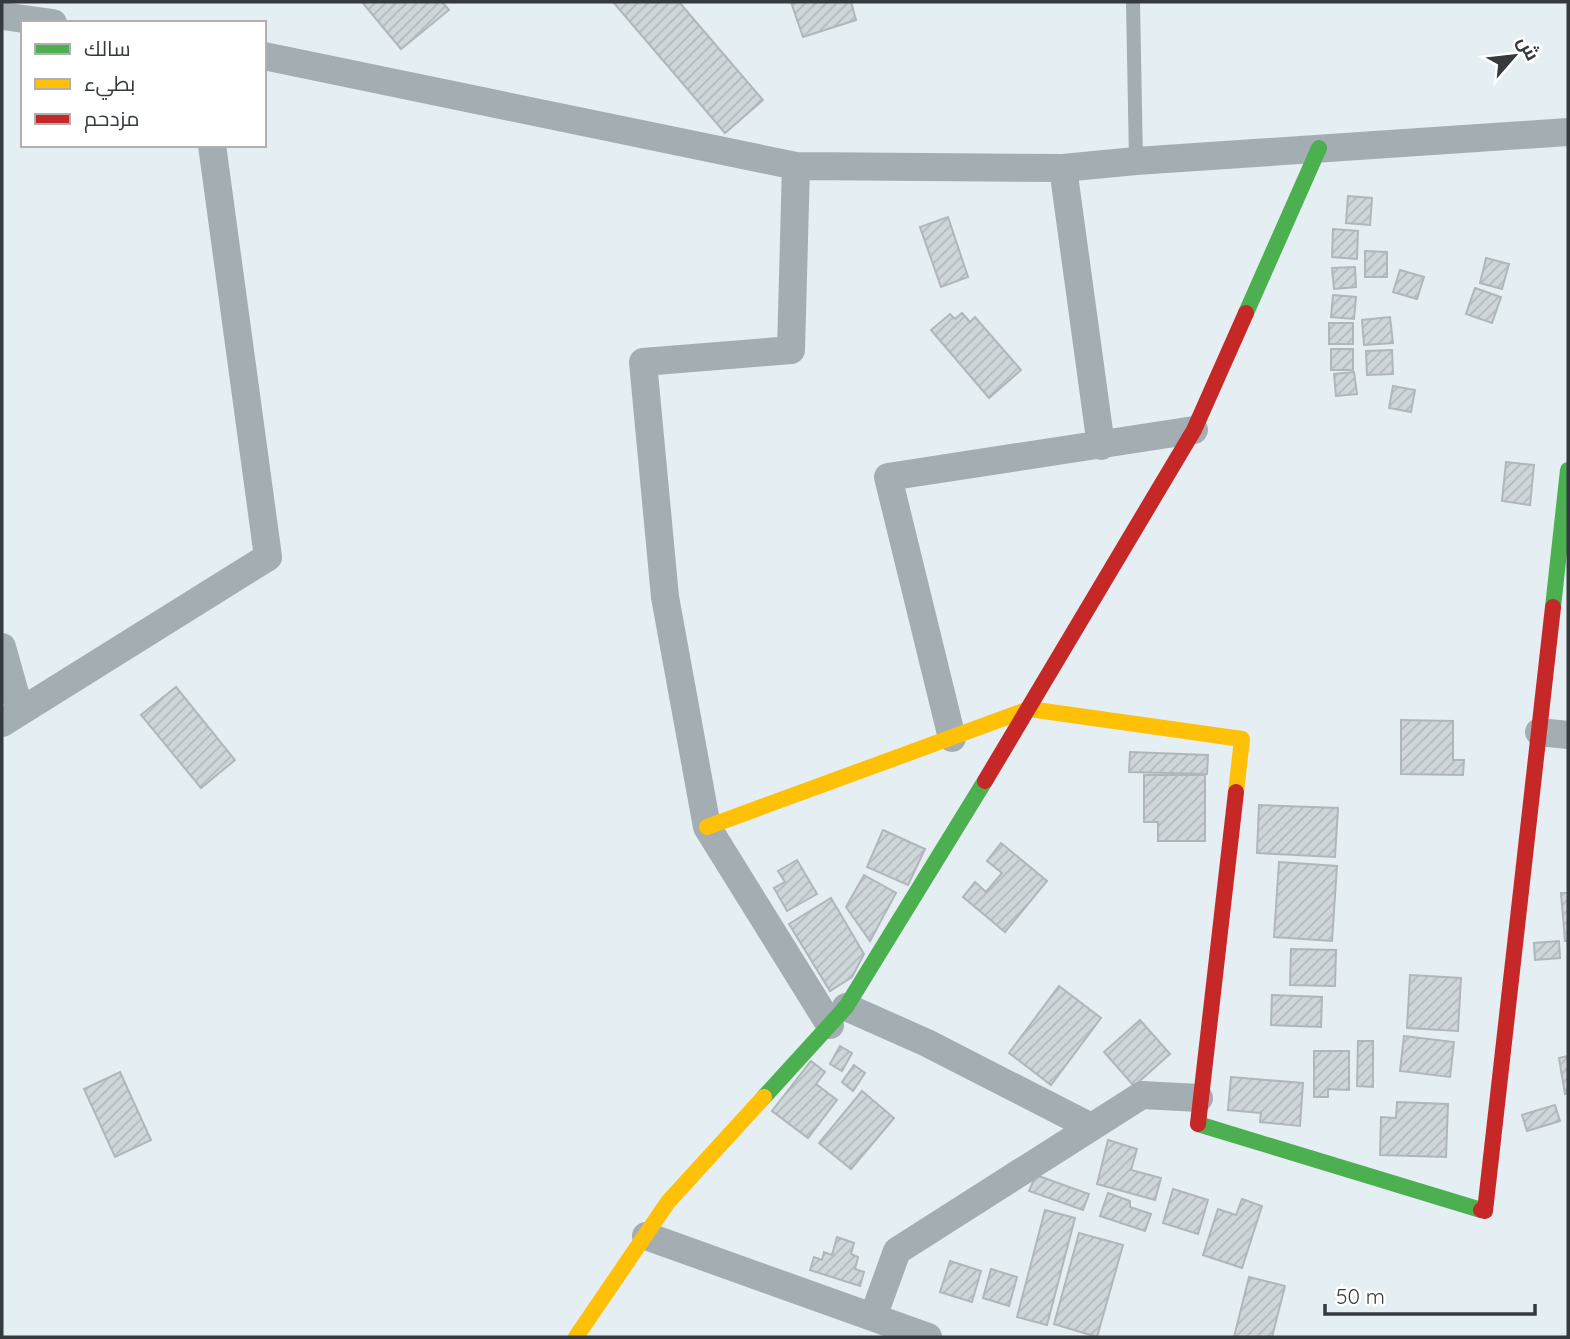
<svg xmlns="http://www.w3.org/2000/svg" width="1570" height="1339" viewBox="0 0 1570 1339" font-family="Quicksand,Cairo,sans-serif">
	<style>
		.building { fill: url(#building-hatch); stroke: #b0b6ba; stroke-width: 2 }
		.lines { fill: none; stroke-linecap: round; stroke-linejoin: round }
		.lane { stroke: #a4adb2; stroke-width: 14 }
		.street { stroke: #a4adb2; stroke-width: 28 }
		.fast { stroke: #4caf50; stroke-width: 16 }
		.slow { stroke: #ffc107; stroke-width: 16 }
		.jam { stroke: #c62828; stroke-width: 16 }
	</style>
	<defs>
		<pattern id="building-hatch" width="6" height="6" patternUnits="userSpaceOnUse" patternTransform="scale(1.75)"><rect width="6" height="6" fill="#cfd6da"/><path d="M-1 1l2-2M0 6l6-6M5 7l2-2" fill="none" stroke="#b2b8bc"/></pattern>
	</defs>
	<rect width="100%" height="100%" fill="#e5eef3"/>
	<path class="building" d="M 362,2 L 442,2 L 449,10 L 401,49 Z
		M 613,2 L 679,2 L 763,100 L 725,133 Z
		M 791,2 L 851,2 L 856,20 L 803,37 Z
		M 1348,196 L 1372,198 L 1370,225 L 1346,223 Z
		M 948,217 L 968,277 L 941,287 L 920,227 Z
		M 1333,229 L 1358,231 L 1357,259 L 1332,257 Z
		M 1365,251 L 1387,252 L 1387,277 L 1365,277 Z
		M 1486,258 L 1509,264 L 1502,289 L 1480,283 Z
		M 1355,267 L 1356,287 L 1334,289 L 1332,268 Z
		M 1400,270 L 1424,277 L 1417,299 L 1393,292 Z
		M 1475,288 L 1501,297 L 1492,323 L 1466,314 Z
		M 1333,295 L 1356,297 L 1354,319 L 1331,317 Z
		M 962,313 L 970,322 L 975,317 L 1021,370 L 989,398 L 931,330 L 950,314 L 955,319 Z
		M 1390,317 L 1393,343 L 1364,345 L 1362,320 Z
		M 1329,323 L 1353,323 L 1353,344 L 1329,344 Z
		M 1331,349 L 1353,349 L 1353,370 L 1331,370 Z
		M 1392,350 L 1393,374 L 1367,375 L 1366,351 Z
		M 1354,372 L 1357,394 L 1336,396 L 1334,374 Z
		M 1393,386 L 1415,390 L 1411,412 L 1389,408 Z
		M 1506,462 L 1534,465 L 1530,505 L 1502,501 Z
		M 176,687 L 235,760 L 201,788 L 141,715 Z
		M 1401,720 L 1453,721 L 1453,760 L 1464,760 L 1463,775 L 1401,774 Z
		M 1130,752 L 1208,755 L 1207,774 L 1129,772 Z
		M 1144,775 L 1205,775 L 1205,841 L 1158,841 L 1158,822 L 1144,822 Z
		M 1259,805 L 1338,808 L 1335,857 L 1257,853 Z
		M 883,830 L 925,849 L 908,885 L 867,867 Z
		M 1001,843 L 1047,881 L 1005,932 L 963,897 L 975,882 L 986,892 L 1002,873 L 987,861 Z
		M 797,860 L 817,894 L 787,911 L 774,888 L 785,882 L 778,871 Z
		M 1279,862 L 1337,866 L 1332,941 L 1274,937 Z
		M 864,875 L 896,893 L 870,941 L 846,907 Z
		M 1561,893 L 1568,893 L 1568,941 L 1565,941 Z
		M 831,898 L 864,954 L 852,977 L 830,991 L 789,924 Z
		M 1559,941 L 1560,958 L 1535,960 L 1534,943 Z
		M 1291,949 L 1336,950 L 1335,986 L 1290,985 Z
		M 1410,975 L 1461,978 L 1458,1031 L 1407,1028 Z
		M 1059,986 L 1101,1018 L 1051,1085 L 1009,1053 Z
		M 1272,995 L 1322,997 L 1321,1027 L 1271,1025 Z
		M 1140,1020 L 1170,1054 L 1134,1086 L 1104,1052 Z
		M 1404,1036 L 1454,1042 L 1450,1077 L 1400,1071 Z
		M 1358,1041 L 1373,1041 L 1373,1087 L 1357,1086 Z
		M 840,1046 L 852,1053 L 842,1071 L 830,1064 Z
		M 1314,1051 L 1349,1051 L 1349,1090 L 1328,1089 L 1328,1097 L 1314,1097 Z
		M 1568,1056 L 1568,1093 L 1565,1094 L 1559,1058 Z
		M 811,1061 L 825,1072 L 816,1084 L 837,1100 L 808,1138 L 772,1111 Z
		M 854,1065 L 865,1073 L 853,1091 L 842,1082 Z
		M 120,1072 L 151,1140 L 115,1157 L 84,1089 Z
		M 1231,1077 L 1303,1083 L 1300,1126 L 1260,1122 L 1261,1113 L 1228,1110 Z
		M 862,1091 L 894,1118 L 851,1169 L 819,1143 Z
		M 1397,1102 L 1448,1104 L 1446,1157 L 1380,1155 L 1381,1117 L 1396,1118 Z
		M 1555,1105 L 1560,1121 L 1527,1131 L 1522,1115 Z
		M 1108,1140 L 1137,1149 L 1131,1170 L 1161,1178 L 1155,1200 L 1097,1184 Z
		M 1036,1175 L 1089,1194 L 1083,1210 L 1029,1191 Z
		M 1173,1189 L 1208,1200 L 1198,1234 L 1163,1223 Z
		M 1108,1193 L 1130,1201 L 1130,1207 L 1151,1214 L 1145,1231 L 1100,1216 Z
		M 1242,1199 L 1262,1206 L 1242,1268 L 1203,1255 L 1218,1209 L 1236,1215 Z
		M 1045,1210 L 1075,1218 L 1047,1325 L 1017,1317 Z
		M 1079,1233 L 1123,1245 L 1097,1337 L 1054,1324 Z
		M 837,1237 L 854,1243 L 851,1254 L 858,1257 L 855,1269 L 864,1272 L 860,1286 L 810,1270 L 814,1257 L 822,1260 L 824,1252 L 832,1255 Z
		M 950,1261 L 981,1271 L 972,1302 L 940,1292 Z
		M 991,1269 L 1017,1277 L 1009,1306 L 983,1298 Z
		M 1249,1277 L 1285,1286 L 1272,1337 L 1234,1337 Z"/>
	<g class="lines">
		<path class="lane" d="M 1133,2 L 1136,161"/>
		<path class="street" d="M 2,16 L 53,23
			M 264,56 L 796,166 L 1063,168 L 1136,161 L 1568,132
			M 796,166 L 791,350 L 643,362 L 665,597 L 707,827 L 830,1025
			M 1063,168 L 1101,446
			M 2,647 L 20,711
			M 2,723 L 268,557 L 212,145
			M 1539,732 L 1568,735
			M 952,738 L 888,477 L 1194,430
			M 846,1007 L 927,1043 L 1091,1127
			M 646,1236 L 928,1337
			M 873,1317 L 897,1251 L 1142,1095 L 1199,1098"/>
		<path class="fast" d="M 1246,313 L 1319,148
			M 1553,607 L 1568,470
			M 764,1097 L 846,1007 L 985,781
			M 1198,1124 L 1481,1210"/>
		<path class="slow" d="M 707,827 L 1029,709 L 1242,739 L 1236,792
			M 576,1337 L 668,1202 L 764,1097"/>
		<path class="jam" d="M 985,781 L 1194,430 L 1246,313
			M 1198,1124 L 1236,792
			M 1481,1210 L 1485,1211 L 1553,607"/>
	</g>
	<rect width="1570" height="1339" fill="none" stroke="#343a3e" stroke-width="7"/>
	<rect x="21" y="21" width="245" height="126" fill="#ffffff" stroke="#aeb0b2" stroke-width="2"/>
	<rect x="35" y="44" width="35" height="10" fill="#4caf50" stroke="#aeb0b2" stroke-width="2"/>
	<text x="84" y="56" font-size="21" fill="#343a3e">سالك</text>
	<rect x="35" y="79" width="35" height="10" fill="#ffc107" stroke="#aeb0b2" stroke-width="2"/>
	<text x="84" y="91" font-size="21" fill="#343a3e">بطيء</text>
	<rect x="35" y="114" width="35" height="10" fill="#c62828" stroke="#aeb0b2" stroke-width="2"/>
	<text x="84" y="126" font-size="21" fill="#343a3e">مزدحم</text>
	<g transform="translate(1514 56) rotate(62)" stroke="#ffffff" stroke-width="5" paint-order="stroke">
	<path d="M0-5L12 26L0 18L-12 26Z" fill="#343a3e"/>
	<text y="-10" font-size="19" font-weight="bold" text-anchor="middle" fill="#343a3e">ش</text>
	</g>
	<path d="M1325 1304v10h210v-10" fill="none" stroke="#343a3e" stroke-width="3.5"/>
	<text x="1336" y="1304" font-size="21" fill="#343a3e" stroke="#ffffff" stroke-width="5" paint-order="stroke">50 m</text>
</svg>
